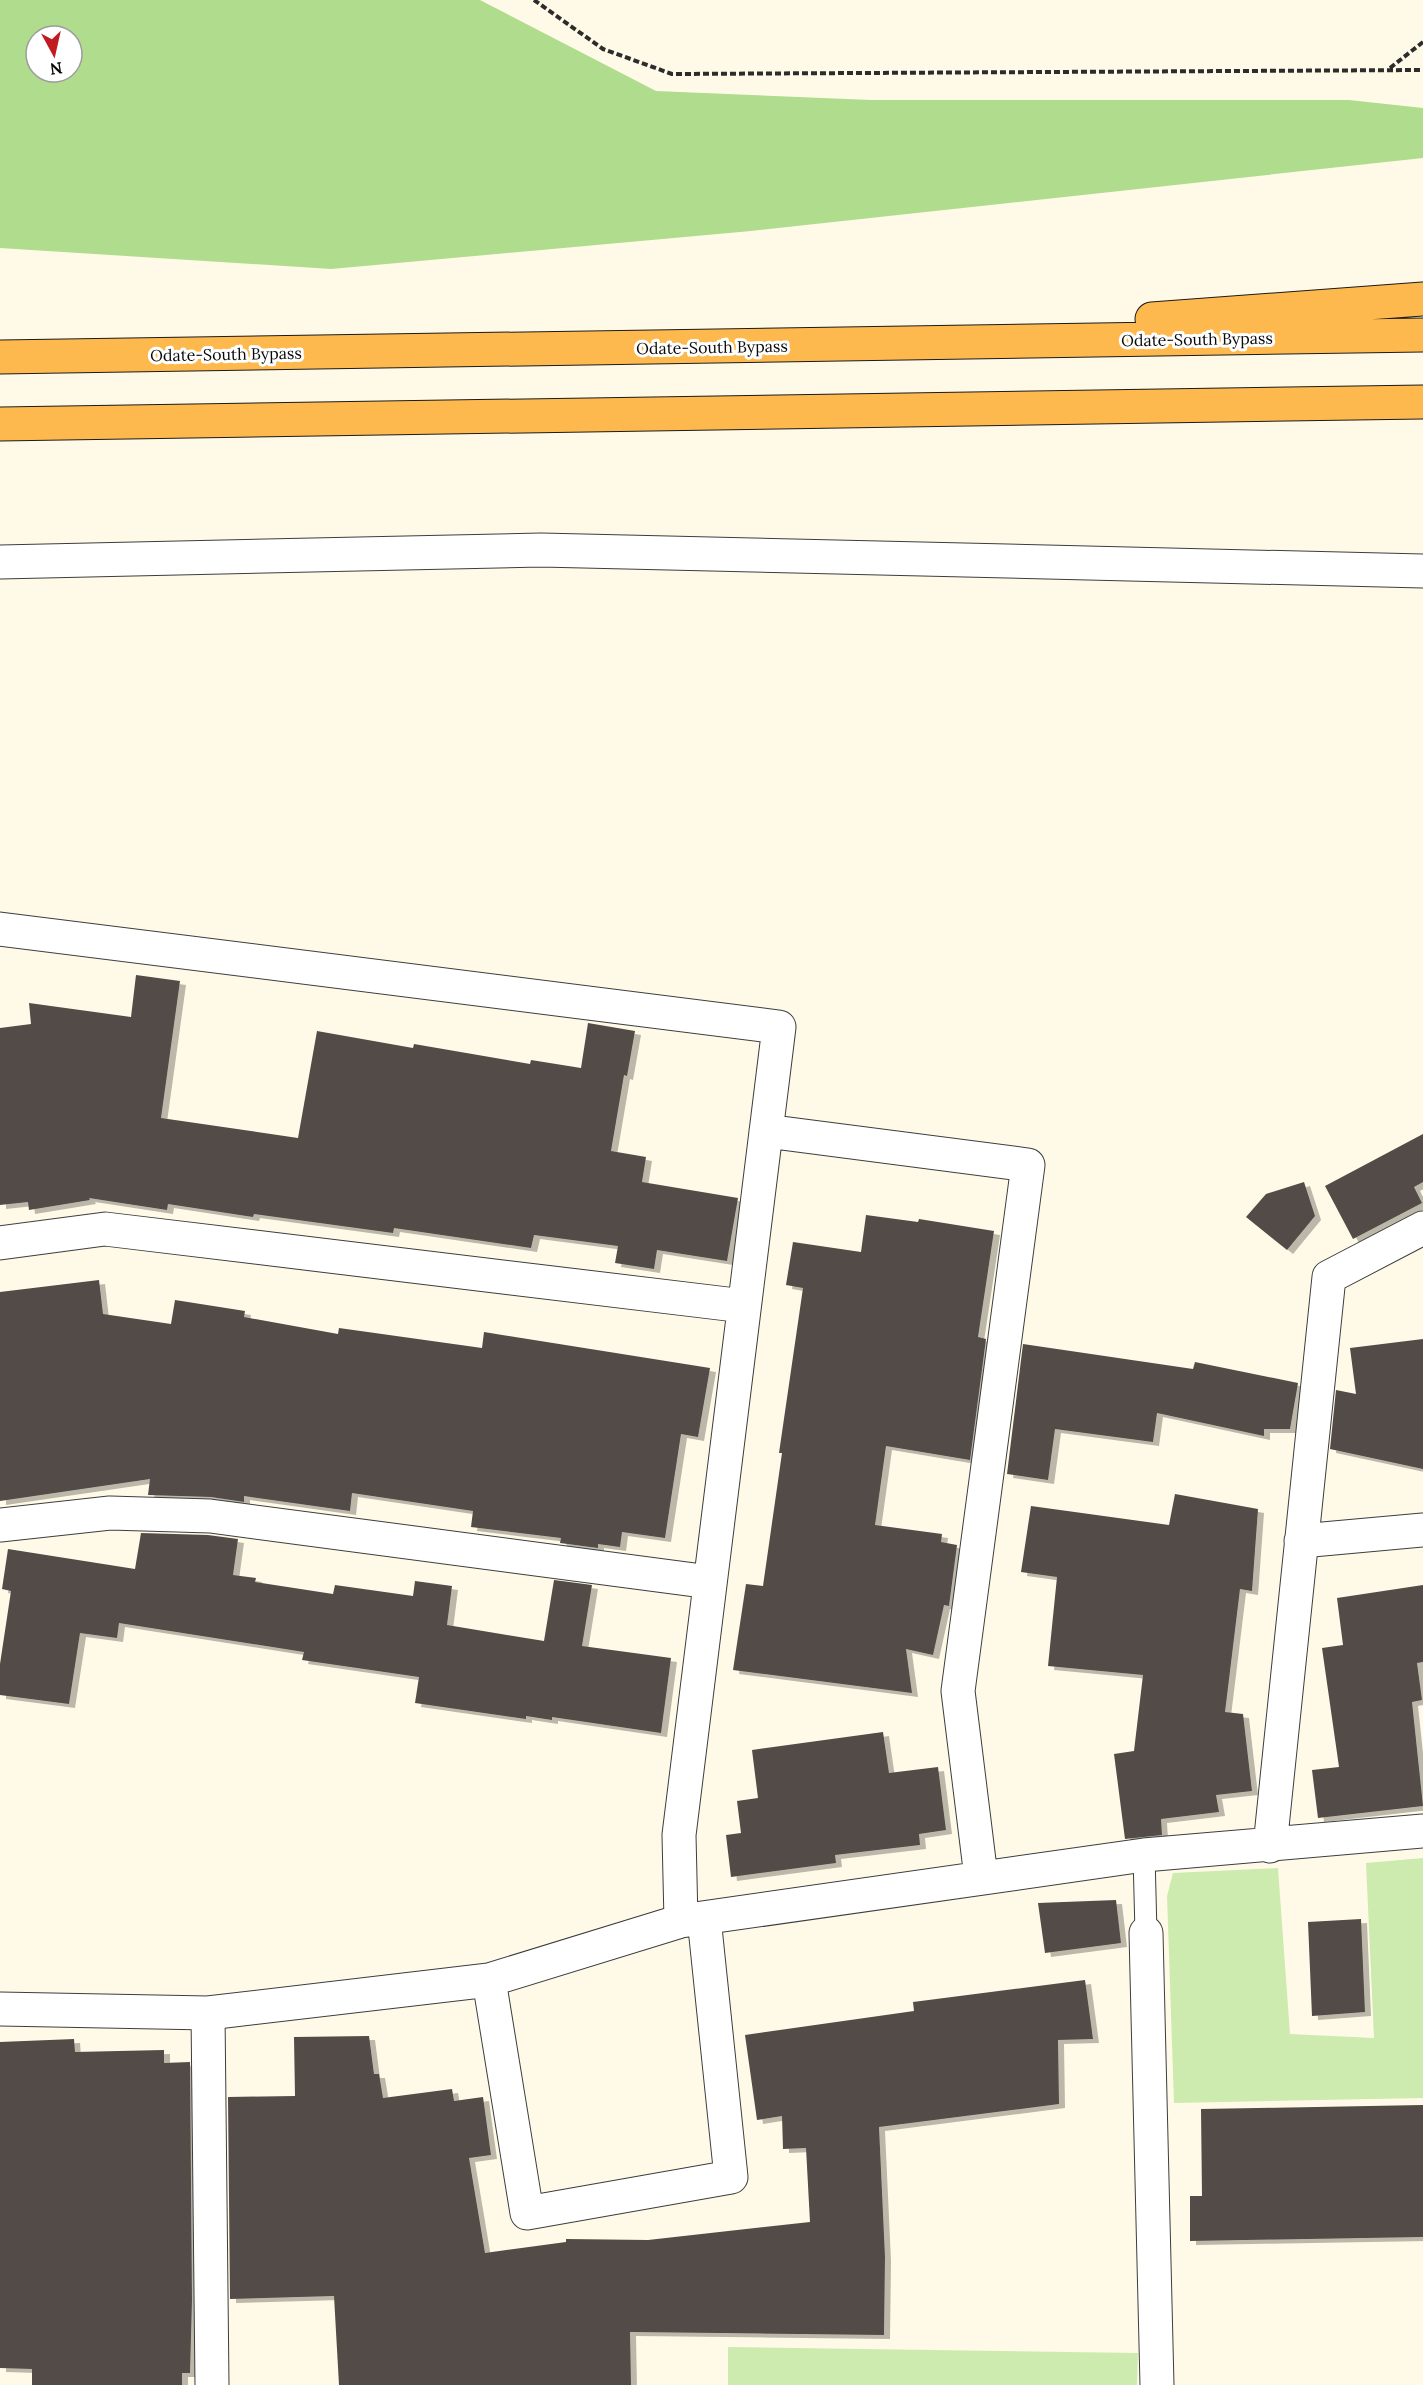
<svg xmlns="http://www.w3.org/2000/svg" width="1423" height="2385" viewBox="0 0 1423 2385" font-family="Lora,serif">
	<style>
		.green { fill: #ceebaf }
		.forest { fill: #b0dc8d; fill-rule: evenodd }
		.building { fill: #534b46; filter: url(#shadow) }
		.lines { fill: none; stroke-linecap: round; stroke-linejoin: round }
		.service-casing { stroke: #3d3d3d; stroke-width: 23 }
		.minor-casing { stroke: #3d3d3d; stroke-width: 35 }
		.trunk-casing { stroke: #1b1b1b; stroke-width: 35 }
		.path { stroke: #2c2c2c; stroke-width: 4; stroke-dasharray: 6 3; stroke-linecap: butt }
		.service { stroke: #fff; stroke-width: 21 }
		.minor { stroke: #fff; stroke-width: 33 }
		.trunk { stroke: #feb94e; stroke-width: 33 }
		.labels { text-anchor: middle; stroke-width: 6; stroke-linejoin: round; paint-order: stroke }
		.street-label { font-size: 16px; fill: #0a0a0a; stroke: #fff }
	</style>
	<defs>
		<filter id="shadow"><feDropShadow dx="6" dy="4" stdDeviation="0" flood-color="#0004"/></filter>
	</defs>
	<rect width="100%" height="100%" fill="#fffae7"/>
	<path class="green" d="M 1423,1858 L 1423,2098 L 1174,2103 L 1167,1896 L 1173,1873 L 1278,1868 L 1290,2034 L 1374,2038 L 1366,1863 Z
		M 728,2347 L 1138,2353 L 1137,2385 L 728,2385 Z"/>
	<path class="forest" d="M 0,0 L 480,0 L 656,91 L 871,100 L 1349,100 L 1423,108 L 1423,158 L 751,231 L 331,269 L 0,248 ZM 36,36 L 72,36 L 72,72 L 36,72 Z"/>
	<path class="building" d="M 136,975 L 180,981 L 161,1118 L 298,1138 L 317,1031 L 413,1048 L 414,1044 L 530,1064 L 531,1060 L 581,1068 L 588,1023 L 635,1031 L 627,1076 L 624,1075 L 611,1151 L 646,1157 L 642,1182 L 738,1198 L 727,1261 L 657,1250 L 654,1269 L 615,1263 L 618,1246 L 534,1235 L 531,1248 L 394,1228 L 393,1233 L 254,1214 L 253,1217 L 168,1204 L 167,1210 L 89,1198 L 90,1200 L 29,1210 L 28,1202 L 0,1205 L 0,1028 L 31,1024 L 29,1003 L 131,1017 Z
		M 1423,1134 L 1423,1182 L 1414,1187 L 1422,1203 L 1353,1239 L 1325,1186 Z
		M 1304,1182 L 1315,1216 L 1287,1250 L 1246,1217 L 1266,1194 Z
		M 866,1215 L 918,1222 L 919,1219 L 994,1231 L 978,1337 L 986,1339 L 970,1460 L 886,1446 L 875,1525 L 942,1534 L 941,1542 L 957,1545 L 949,1606 L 944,1605 L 933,1655 L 906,1649 L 912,1693 L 733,1670 L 746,1584 L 763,1586 L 782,1453 L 779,1453 L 803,1288 L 786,1285 L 793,1242 L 861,1252 Z
		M 99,1280 L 103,1314 L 171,1324 L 175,1300 L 245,1311 L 244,1317 L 338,1334 L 339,1328 L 482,1348 L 484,1332 L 710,1368 L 698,1437 L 681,1434 L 665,1538 L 622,1532 L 620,1547 L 598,1544 L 598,1548 L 560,1543 L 561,1538 L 471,1527 L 473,1511 L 352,1493 L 350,1511 L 244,1496 L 244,1502 L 211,1497 L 148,1495 L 150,1479 L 0,1501 L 0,1292 Z
		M 1423,1339 L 1423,1469 L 1330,1449 L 1336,1390 L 1356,1394 L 1350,1348 Z
		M 1023,1344 L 1193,1369 L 1195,1362 L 1298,1383 L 1290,1429 L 1264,1429 L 1264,1436 L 1157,1413 L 1153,1442 L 1055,1429 L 1048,1480 L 1007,1474 Z
		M 1175,1494 L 1258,1509 L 1252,1591 L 1240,1589 L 1225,1712 L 1243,1714 L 1252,1791 L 1216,1795 L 1219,1812 L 1161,1819 L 1162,1835 L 1125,1839 L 1114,1754 L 1134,1751 L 1143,1675 L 1048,1666 L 1057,1577 L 1021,1572 L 1031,1506 L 1169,1525 Z
		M 141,1533 L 208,1535 L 238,1539 L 233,1575 L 256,1578 L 255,1582 L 333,1594 L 335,1585 L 413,1596 L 415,1581 L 452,1586 L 447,1625 L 544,1641 L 554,1580 L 592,1585 L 582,1646 L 671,1658 L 661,1733 L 552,1717 L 552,1720 L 526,1716 L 526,1719 L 415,1703 L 419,1677 L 302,1660 L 304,1652 L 119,1623 L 117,1638 L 80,1633 L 69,1704 L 0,1695 L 0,1664 L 11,1591 L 2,1589 L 8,1549 L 135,1569 Z
		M 1423,1585 L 1423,1662 L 1417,1663 L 1422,1700 L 1412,1702 L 1423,1806 L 1318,1818 L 1312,1770 L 1339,1767 L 1322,1648 L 1343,1645 L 1337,1598 Z
		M 883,1732 L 889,1773 L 938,1767 L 946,1830 L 919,1834 L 920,1845 L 835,1855 L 836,1863 L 731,1877 L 726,1835 L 741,1833 L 737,1801 L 758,1798 L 752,1750 Z
		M 1116,1900 L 1121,1943 L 1045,1953 L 1038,1903 Z
		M 1361,1919 L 1365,2012 L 1312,2016 L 1308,1922 Z
		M 1085,1980 L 1093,2039 L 1058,2040 L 1059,2104 L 879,2127 L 885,2257 L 884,2335 L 630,2332 L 631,2385 L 339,2385 L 334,2296 L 230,2299 L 228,2097 L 295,2096 L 294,2037 L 369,2036 L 374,2074 L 379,2074 L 383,2098 L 452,2089 L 454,2101 L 483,2097 L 491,2155 L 469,2158 L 485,2253 L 566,2242 L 566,2239 L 648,2240 L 810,2222 L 806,2148 L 783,2149 L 782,2116 L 757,2120 L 745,2035 L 914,2011 L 913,2002 Z
		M 74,2039 L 75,2052 L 164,2050 L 164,2063 L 190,2062 L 192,2300 L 190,2373 L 182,2373 L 182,2385 L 32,2385 L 32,2369 L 0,2368 L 0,2042 Z
		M 1423,2105 L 1423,2237 L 1190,2241 L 1190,2196 L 1202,2196 L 1201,2109 Z"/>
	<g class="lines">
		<defs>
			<path id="service" d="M 1144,1855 L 1146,1933"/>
			<path id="minor" d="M 0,562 L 541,550 L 1423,571
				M 0,929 L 779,1027 L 679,1835 L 681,1921
				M 766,1131 L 1028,1165 L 958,1691 L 981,1877
				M 0,1243 L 105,1229 L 744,1306
				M 0,1525 L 110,1513 L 210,1516 L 710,1582
				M 1301,1541 L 1423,1530
				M 1270,1846 L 1329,1277 L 1423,1228
				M 1146,1933 L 1157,2385
				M 489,1980 L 527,2213 L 731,2177 L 704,1918
				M 0,2009 L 208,2013 L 489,1980 L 681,1921 L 1144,1855 L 1423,1831
				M 208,2013 L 212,2385"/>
			<path id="trunk" d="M 1152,319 L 1423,299
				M 0,357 L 1423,335
				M 0,424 L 1423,402"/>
		</defs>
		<use href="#service" class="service-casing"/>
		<use href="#minor" class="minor-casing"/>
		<use href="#trunk" class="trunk-casing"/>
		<path class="path" d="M 534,0 L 603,49 L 672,74 L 1423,70
			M 1390,68 L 1423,42"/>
		<use href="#service" class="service"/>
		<use href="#minor" class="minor"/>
		<use href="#trunk" class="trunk"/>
	</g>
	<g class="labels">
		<g class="street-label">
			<text transform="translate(1197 339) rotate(-1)" y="6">Odate-South Bypass</text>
			<text transform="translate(712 347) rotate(-1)" y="6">Odate-South Bypass</text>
			<text transform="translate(226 354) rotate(-1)" y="6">Odate-South Bypass</text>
		</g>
	</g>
	<g transform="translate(54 54) rotate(172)"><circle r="28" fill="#ffffff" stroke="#9d9d9d" stroke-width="1.5"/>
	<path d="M0-4.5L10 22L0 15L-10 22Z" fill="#c11b22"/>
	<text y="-9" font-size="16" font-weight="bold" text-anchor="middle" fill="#0a0a0a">N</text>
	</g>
</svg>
